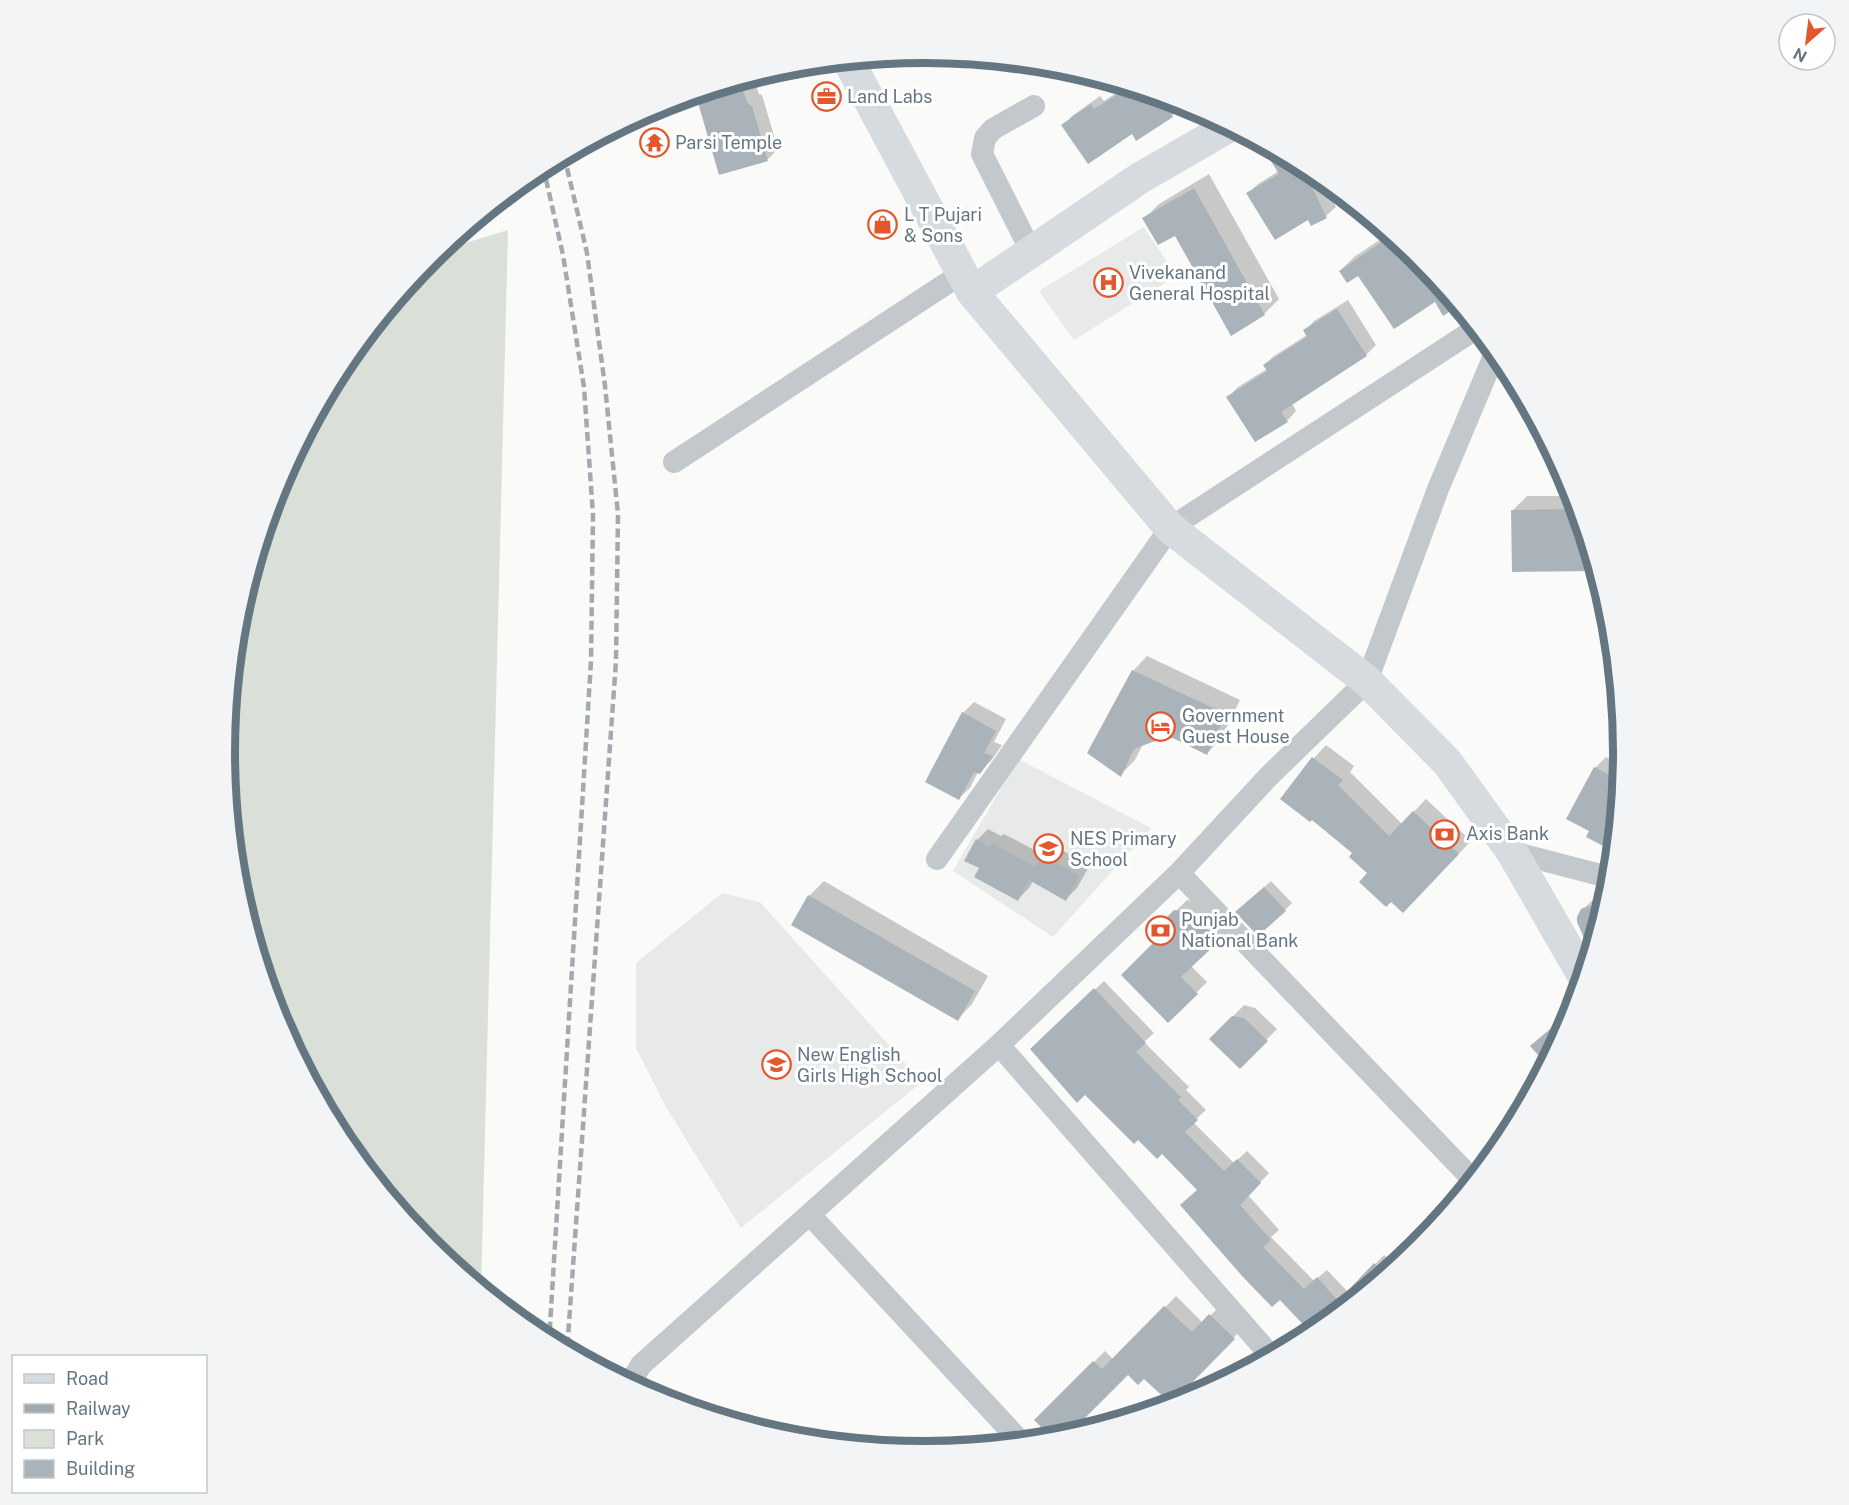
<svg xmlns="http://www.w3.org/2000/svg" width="1849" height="1505" viewBox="0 0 1849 1505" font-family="'Public Sans',sans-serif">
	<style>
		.built { fill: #e8e9e9 }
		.green { fill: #dadfd7 }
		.shadow { fill: #0003 }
		.building { fill: #aab3b9 }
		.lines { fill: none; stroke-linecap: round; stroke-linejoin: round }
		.street { stroke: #c3c8cc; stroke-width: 22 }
		.secondary { stroke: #d6dbdf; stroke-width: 32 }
		.rail { stroke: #a2aab0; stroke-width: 4.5; stroke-dasharray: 9 4.5; stroke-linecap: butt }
		.labels { text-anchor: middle; stroke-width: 6; stroke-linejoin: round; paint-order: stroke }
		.poi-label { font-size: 18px; fill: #657683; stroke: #fff; text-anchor: start }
		.rim { fill: none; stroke: #657683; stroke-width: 8 }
	</style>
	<rect width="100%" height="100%" fill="#fafaf8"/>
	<path class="built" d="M 1144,227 L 1176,276 L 1074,340 L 1039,291 Z
		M 1018,759 L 1151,828 L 1053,937 L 953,871 Z
		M 722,893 L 760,902 L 922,1082 L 741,1228 L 666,1107 L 636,1048 L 636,963 Z"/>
	<path class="green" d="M 508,230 L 481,1290 L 429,1247 L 342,1141 L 278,1020 L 238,889 L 225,752 L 238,616 L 278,484 L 343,363 L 430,257 L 436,252 Z"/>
	<path class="shadow" d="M 753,78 L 759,94 L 762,95 L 778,149 L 767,160 L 704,99 L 715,88 Z
		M 1127,86 L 1178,101 L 1181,107 L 1172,116 L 1137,139 L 1132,132 L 1063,126 L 1072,116 L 1100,96 L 1104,101 Z
		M 1261,143 L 1320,176 L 1336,207 L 1326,216 L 1312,224 L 1308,218 L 1248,193 L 1258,184 L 1279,171 Z
		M 1209,174 L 1279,299 L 1264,314 L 1175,233 L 1144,219 L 1159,204 Z
		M 1390,233 L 1420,258 L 1435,300 L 1358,274 L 1340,271 L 1354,257 Z
		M 1348,300 L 1376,345 L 1366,355 L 1292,403 L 1296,411 L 1287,421 L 1228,397 L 1238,387 L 1267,369 L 1264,365 L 1274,356 L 1307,335 L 1305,331 L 1314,321 Z
		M 1527,496 L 1575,496 L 1597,569 L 1514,570 L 1512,511 Z
		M 1147,656 L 1240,700 L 1221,739 L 1207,753 L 1173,736 L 1143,744 L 1135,760 L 1120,775 L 1133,671 Z
		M 974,702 L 1006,719 L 994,742 L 1002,745 L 991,761 L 978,772 L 970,788 L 959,798 L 963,713 Z
		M 1326,745 L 1354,766 L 1350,772 L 1402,824 L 1426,799 L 1471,841 L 1416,898 L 1369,873 L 1355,853 L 1312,819 L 1282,798 L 1314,758 Z
		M 1606,757 L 1623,767 L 1615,852 L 1588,837 L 1591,830 L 1595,768 Z
		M 988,829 L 1001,836 L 1004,834 L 1044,855 L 1054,846 L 1090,865 L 1077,888 L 1066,899 L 1033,881 L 1029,888 L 1018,899 L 981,868 L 977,840 Z
		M 824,881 L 988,976 L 972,1004 L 958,1019 L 809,896 Z
		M 1271,881 L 1292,903 L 1285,910 L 1244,905 Z
		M 1605,892 L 1610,892 L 1592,951 L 1583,937 L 1579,917 L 1582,910 L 1598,895 Z
		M 1187,900 L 1203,903 L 1228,930 L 1191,966 L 1207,982 L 1168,1021 L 1156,942 L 1150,936 Z
		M 1104,981 L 1154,1033 L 1144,1042 L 1189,1087 L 1186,1090 L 1206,1110 L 1193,1122 L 1234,1163 L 1247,1151 L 1269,1173 L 1248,1195 L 1279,1230 L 1271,1237 L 1314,1281 L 1327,1270 L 1348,1292 L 1384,1255 L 1396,1266 L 1314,1334 L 1280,1298 L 1198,1189 L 1162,1152 L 1033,1049 Z
		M 1244,1005 L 1255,1008 L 1277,1029 L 1239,1067 L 1211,1039 Z
		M 1176,1296 L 1203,1323 L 1221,1305 L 1244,1327 L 1171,1402 L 1144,1377 L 1128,1373 L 1062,1439 L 1056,1440 L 1036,1420 L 1105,1351 L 1114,1360 Z"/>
	<path class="building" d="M 1129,87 L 1159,96 L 1173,117 L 1136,141 L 1132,134 L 1088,164 L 1061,125 L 1091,104 L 1094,109 Z
		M 742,88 L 748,104 L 752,106 L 768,161 L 719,175 L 699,106 L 703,98 L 724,92 L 727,93 Z
		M 1258,141 L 1300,163 L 1327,218 L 1311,226 L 1308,220 L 1275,240 L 1246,193 L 1279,174 Z
		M 1194,188 L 1265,315 L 1231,336 L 1175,236 L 1158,245 L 1142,218 Z
		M 1392,235 L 1420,258 L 1459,305 L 1443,316 L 1435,302 L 1394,329 L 1358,276 L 1347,283 L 1339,271 Z
		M 1337,309 L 1367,356 L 1281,412 L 1288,422 L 1255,442 L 1226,397 L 1267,371 L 1263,365 L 1307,337 L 1303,330 Z
		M 1579,509 L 1597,571 L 1512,572 L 1511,510 Z
		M 1132,670 L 1226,714 L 1207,755 L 1173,738 L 1155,741 L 1134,749 L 1121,777 L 1087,753 Z
		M 962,712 L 996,731 L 984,753 L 993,756 L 980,774 L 974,772 L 959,800 L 925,782 Z
		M 1312,757 L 1343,780 L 1338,785 L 1389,836 L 1413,811 L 1459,854 L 1403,913 L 1391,902 L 1386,907 L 1359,882 L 1367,873 L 1349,857 L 1352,853 L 1312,820 L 1310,822 L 1280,799 Z
		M 1594,767 L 1622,782 L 1620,799 L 1614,810 L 1619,812 L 1617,829 L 1607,848 L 1586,837 L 1589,831 L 1566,819 Z
		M 976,839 L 990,847 L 992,843 L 1035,867 L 1042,855 L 1080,876 L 1066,901 L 1029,880 L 1018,901 L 974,877 L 979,868 L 964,861 Z
		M 1264,887 L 1286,911 L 1258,936 L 1235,912 Z
		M 808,895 L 975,991 L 958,1021 L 791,925 Z
		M 1589,906 L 1606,907 L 1591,954 L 1577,922 L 1577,917 L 1581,909 Z
		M 1174,910 L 1192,913 L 1219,941 L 1181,977 L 1198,994 L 1168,1023 L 1121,975 L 1154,942 L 1148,936 Z
		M 1094,988 L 1146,1043 L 1136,1052 L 1181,1097 L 1178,1100 L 1198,1120 L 1185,1132 L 1224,1171 L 1237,1159 L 1261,1183 L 1240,1205 L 1271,1240 L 1263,1247 L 1304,1289 L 1317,1277 L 1338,1301 L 1374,1263 L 1387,1275 L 1313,1335 L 1280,1300 L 1272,1307 L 1243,1277 L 1180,1205 L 1197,1190 L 1162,1154 L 1157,1159 L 1138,1140 L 1134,1144 L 1085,1095 L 1077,1103 L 1030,1049 Z
		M 1575,1008 L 1571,1021 L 1547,1065 L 1530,1046 Z
		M 1232,1016 L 1244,1018 L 1268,1041 L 1240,1069 L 1209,1039 Z
		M 1164,1306 L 1192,1332 L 1209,1314 L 1235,1339 L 1171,1404 L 1144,1379 L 1138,1385 L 1128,1375 L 1065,1438 L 1054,1440 L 1034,1420 L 1093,1361 L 1102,1369 Z"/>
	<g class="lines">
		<path class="street" d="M 1031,251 L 982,154 L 985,138 L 993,129 L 1034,106
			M 674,462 L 961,274
			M 1512,852 L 1612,878
			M 937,859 L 1170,528 L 1477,328
			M 1179,873 L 1474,1181
			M 810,1215 L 1022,1443
			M 1272,1357 L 999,1045 L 1179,873 L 1269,776 L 1367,681 L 1438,489 L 1496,351
			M 634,1387 L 635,1375 L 641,1365 L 999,1045"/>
		<path class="secondary" d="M 848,60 L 972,292 L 1170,528 L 1367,681 L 1447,762 L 1512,852 L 1584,977
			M 972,292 L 1140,178 L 1230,126"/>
		<path class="rail" d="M 564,155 L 587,253 L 605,386 L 618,514 L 616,661 L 567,1351
			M 543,166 L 563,255 L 584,387 L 593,515 L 591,661 L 549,1342"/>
	</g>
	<defs>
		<symbol id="office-ring" viewBox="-11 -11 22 22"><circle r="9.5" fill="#fff" stroke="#e4572e" stroke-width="1.5"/><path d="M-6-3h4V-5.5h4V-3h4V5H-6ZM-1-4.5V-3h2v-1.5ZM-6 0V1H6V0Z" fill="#e4572e"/></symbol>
		<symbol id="temple-ring" viewBox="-11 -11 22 22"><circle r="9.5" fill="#fff" stroke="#e4572e" stroke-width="1.5"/><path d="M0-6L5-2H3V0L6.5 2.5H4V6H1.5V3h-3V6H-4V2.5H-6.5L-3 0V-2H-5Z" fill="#e4572e"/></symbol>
		<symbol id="shop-ring" viewBox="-11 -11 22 22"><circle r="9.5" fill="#fff" stroke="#e4572e" stroke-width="1.5"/><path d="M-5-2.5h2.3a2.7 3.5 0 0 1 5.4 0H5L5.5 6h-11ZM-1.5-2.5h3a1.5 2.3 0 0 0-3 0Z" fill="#e4572e"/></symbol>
		<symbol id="hospital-ring" viewBox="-11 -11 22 22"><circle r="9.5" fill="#fff" stroke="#e4572e" stroke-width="1.5"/><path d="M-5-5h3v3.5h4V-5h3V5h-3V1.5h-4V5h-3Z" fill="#e4572e"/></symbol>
		<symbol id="hotel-ring" viewBox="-11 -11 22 22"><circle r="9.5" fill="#fff" stroke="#e4572e" stroke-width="1.5"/><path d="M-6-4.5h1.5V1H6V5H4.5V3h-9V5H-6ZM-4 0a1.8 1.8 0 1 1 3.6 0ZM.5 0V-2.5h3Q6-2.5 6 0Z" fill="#e4572e"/></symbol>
		<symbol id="bank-ring" viewBox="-11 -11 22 22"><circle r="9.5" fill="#fff" stroke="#e4572e" stroke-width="1.5"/><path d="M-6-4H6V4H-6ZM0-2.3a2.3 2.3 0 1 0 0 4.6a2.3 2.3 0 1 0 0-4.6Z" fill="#e4572e"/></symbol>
		<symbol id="school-ring" viewBox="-11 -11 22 22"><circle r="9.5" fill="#fff" stroke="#e4572e" stroke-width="1.5"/><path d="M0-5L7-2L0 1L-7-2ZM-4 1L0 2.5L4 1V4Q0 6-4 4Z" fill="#e4572e"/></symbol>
	</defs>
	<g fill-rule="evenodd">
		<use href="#office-ring" x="810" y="80" width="33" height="33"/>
		<use href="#temple-ring" x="638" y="126" width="33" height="33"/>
		<use href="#shop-ring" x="866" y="208" width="33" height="33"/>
		<use href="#hospital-ring" x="1092" y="266" width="33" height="33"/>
		<use href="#hotel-ring" x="1144" y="710" width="33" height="33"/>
		<use href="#bank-ring" x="1428" y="818" width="33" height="33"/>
		<use href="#school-ring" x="1032" y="832" width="33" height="33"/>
		<use href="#bank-ring" x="1144" y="914" width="33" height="33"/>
		<use href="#school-ring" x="760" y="1048" width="33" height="33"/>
	</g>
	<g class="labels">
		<g class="poi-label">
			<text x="847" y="103">Land Labs</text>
			<text x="675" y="149">Parsi Temple</text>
			<text x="904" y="221">L T Pujari<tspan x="904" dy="21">&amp; Sons</tspan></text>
			<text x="1129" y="279">Vivekanand<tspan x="1129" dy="21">General Hospital</tspan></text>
			<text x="1182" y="722">Government<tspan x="1182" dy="21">Guest House</tspan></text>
			<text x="1466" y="840">Axis Bank</text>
			<text x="1070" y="845">NES Primary<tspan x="1070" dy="21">School</tspan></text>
			<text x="1181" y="926">Punjab<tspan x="1181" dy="21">National Bank</tspan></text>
			<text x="797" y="1061">New English<tspan x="797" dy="21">Girls High School</tspan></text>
		</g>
	</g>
	<path d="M0 0H1849V1505H0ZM235 752a689 689 0 1 1 1378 0a689 689 0 1 1-1378 0Z" fill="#f3f4f5" fill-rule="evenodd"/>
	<path class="rim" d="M235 752a689 689 0 1 1 1378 0a689 689 0 1 1-1378 0Z"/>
	<rect x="12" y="1355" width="195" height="138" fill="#ffffff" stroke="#c1c8cd" stroke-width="1.5"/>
	<rect x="24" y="1374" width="30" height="9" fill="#d6dbdf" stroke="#c1c8cd" stroke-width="1.5"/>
	<text x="66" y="1385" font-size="18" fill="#657683">Road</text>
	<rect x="24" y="1404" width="30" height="9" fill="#a2aab0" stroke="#c1c8cd" stroke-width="1.5"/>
	<text x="66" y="1415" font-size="18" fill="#657683">Railway</text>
	<rect x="24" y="1430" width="30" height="18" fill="#dadfd7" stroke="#c1c8cd" stroke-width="1.5"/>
	<text x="66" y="1445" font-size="18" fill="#657683">Park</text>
	<rect x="24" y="1460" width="30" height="18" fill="#aab3b9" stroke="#c1c8cd" stroke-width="1.5"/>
	<text x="66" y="1475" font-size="18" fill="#657683">Building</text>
	<g transform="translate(1807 42) rotate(208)"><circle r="28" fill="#ffffff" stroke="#c1c8cd" stroke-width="1.5"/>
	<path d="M0-4.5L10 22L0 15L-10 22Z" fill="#e4572e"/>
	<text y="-9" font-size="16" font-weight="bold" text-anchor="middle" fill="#657683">N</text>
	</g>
</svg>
